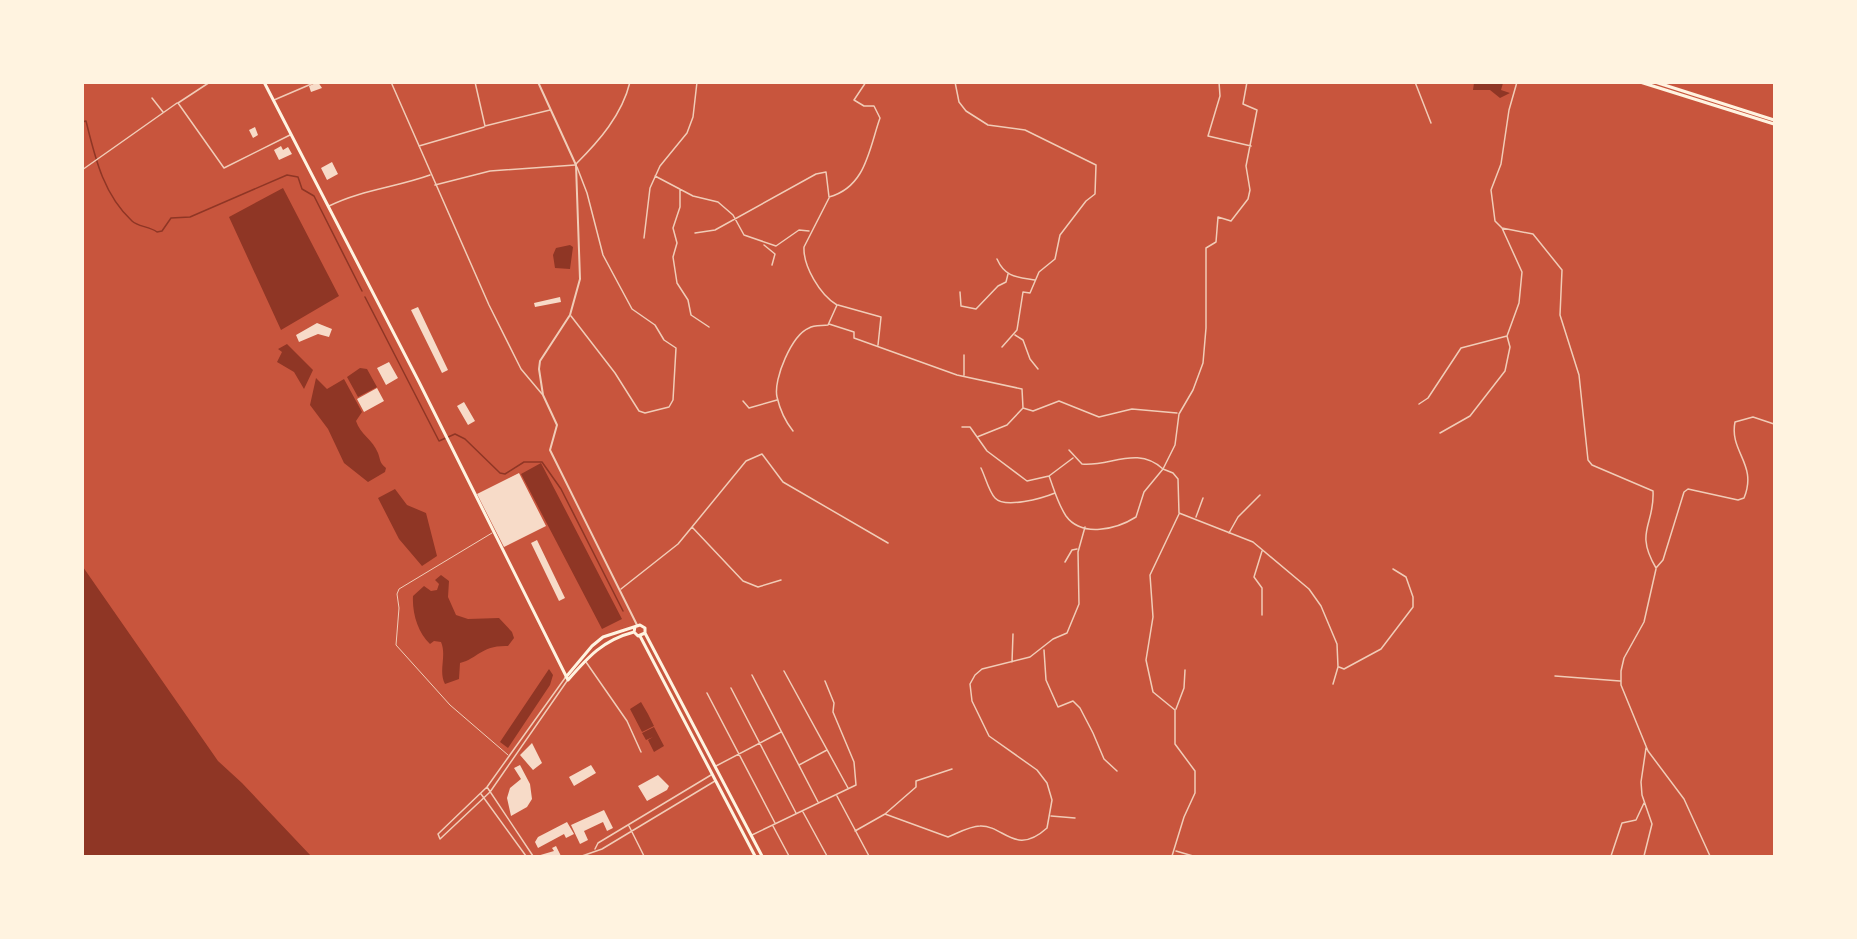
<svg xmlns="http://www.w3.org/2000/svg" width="1857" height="939" viewBox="0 0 1857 939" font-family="'Nunito Sans',sans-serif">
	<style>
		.water { fill: #8f3625 }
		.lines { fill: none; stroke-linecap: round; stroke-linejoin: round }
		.stream { stroke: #8f3625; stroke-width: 1.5 }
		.building { fill: #f7dbc8 }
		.service { stroke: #f1ccb7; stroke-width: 1 }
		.minor { stroke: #f1ccb7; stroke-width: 1.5 }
		.tertiary { stroke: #f1ccb7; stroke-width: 2 }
		.primary { stroke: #fff3e0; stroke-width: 3 }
		.trunk { stroke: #fff3e0; stroke-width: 3 }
	</style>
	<rect width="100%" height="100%" fill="#c8553d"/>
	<path class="water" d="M 1474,83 L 1503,83 L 1501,90 L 1510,93 L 1500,98 L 1490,90 L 1473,90 Z
		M 283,188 L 339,296 L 281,330 L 229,217 Z
		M 570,245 L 573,247 L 570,269 L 555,268 L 553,255 L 556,248 Z
		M 287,344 L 313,370 L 304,389 L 294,372 L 277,362 L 282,352 L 278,349 Z
		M 360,368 L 367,369 L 377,387 L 358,397 L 347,377 Z
		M 316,378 L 327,389 L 344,379 L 362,412 L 356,421 C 360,434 373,440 378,453 C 381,461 379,462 386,468 L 385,472 L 368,482 L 344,463 L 328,429 L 310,405 Z
		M 541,463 L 622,619 L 602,629 L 521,474 Z
		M 395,489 L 407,505 L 426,513 L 437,556 L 422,566 L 399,539 L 378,498 Z
		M 83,567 L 218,761 L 242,783 L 311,856 L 83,856 Z
		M 441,575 L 449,581 L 448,597 L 456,615 L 468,619 L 499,618 L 512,632 L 514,638 L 508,646 C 481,645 479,658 460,663 L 459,679 L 445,684 C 438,671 447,656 441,642 L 434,641 L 430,644 C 418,633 412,613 413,596 L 424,586 L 431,591 L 437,590 L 439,584 L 435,580 Z
		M 549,669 L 553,675 L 550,685 L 508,748 L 500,742 Z
		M 641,702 L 648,714 L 642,717 L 648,714 L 654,726 L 642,732 L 630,709 Z
		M 654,727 L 664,746 L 654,752 L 648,740 L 653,737 L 646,740 L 642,733 Z"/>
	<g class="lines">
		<path class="stream" d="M 82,122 L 86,121 C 95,157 103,194 132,221 C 138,227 149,226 157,232 L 162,231 L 171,218 L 190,217 L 287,175 L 298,177 L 302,189 L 314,196 L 362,291
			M 365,297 L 439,441 L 455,434 L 465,439 L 500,473 L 505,474 L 524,462 L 542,462 L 561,489 L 623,611"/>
	</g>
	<path class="building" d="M 318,82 L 322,88 L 311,92 L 309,86 Z
		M 255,127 L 258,135 L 253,138 L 249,130 Z
		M 281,146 L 283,150 L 288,147 L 292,154 L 279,160 L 274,150 Z
		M 332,162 L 338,174 L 327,180 L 321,168 Z
		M 560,297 L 561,302 L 535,307 L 534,303 Z
		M 418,307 L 448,370 L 442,373 L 411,310 Z
		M 317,323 L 332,329 L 329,337 L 318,334 L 299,342 L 296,335 Z
		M 389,362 L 398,378 L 386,385 L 377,368 Z
		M 377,388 L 384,401 L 364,412 L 357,399 Z
		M 464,402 L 475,421 L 468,425 L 457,406 Z
		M 519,473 L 546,526 L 504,547 L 477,494 Z
		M 537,540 L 565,598 L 559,601 L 531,543 Z
		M 532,743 L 542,763 L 533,770 L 520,755 Z
		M 520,765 L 530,784 L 532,799 L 527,807 L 511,816 L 507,798 L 510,788 L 521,779 L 514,768 Z
		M 591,765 L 596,773 L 574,786 L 569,777 Z
		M 658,775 L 669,786 L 667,790 L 647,801 L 638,786 Z
		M 604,810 L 613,828 L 607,831 L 603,822 L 584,831 L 588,840 L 580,844 L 571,825 Z
		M 567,822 L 574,834 L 566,838 L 564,834 L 538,848 L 535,842 L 538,837 Z
		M 556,846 L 561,856 L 537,856 L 554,851 L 552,848 Z"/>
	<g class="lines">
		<path class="service" d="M 492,533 L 399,589 L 397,594 L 399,608 L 396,645 L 450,705 L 508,755"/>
		<path class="minor" d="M 210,82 L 178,103 L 224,168 L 290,135
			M 391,82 L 489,305 L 521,369 L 542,394
			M 475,82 L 485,126 L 550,110
			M 955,82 L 959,102 L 966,111 L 988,125 L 1025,130 L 1096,165 L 1095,194 L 1086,201 L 1060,235 L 1055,259 L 1039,272 L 1030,293 L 1023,292 L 1017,330 L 1002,347
			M 1219,82 L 1220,96 L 1208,136 L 1251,146
			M 1247,82 L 1243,104 L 1257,110 L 1246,166 L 1250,190 L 1248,199 L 1231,221 L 1218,217 L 1216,242 L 1206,248 L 1206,328 L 1203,363 L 1193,390 L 1179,414 L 1175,445 L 1163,469 L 1173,473 L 1178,479 L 1179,513 L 1253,542 L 1309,589 L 1321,606 L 1337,644 L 1338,667 L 1333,684
			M 1415,82 L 1431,123
			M 152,98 L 163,112
			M 274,100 L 316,82
			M 419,146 L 484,127
			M 576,164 C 599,141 622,115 630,82
			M 82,170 L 177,103
			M 655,176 L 693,196 L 718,202 L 733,215 L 744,235 L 776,246 L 799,230 L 809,231
			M 435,185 L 490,171 L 575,165
			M 680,189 L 680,207 L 673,228 L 677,243 L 673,257 L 677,283 L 688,300 L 691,315 L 709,327
			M 329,206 C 361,190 397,187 430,175
			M 1502,228 L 1533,234 L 1562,270 L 1560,315 L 1579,375 L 1588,460 L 1592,465 L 1653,491 C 1655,525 1634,531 1656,568 L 1663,560 L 1684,492 L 1688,489 L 1738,500 L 1744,498 C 1758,464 1729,452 1735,422 L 1753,417 L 1774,424
			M 695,233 L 715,230 L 816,174 L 826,172 L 829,197 C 866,187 869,149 880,118 L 874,106 L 864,106 L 854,100 L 866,82
			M 644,238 L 650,188 L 660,166 L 687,133 L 693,117 L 697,82
			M 764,245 L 775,254 L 772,265
			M 997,259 C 1005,277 1016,277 1035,280
			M 960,292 L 961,306 L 976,309 L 998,286 L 1006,282 L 1008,274
			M 838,305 L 881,317 L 878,345
			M 571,316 L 615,373 L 639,411 L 645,413 L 669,407 L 673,400 L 676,348 L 664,340 L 655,325 L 632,309 L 618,283 L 603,255 L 587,193 L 577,167
			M 829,324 L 854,332 L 854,338 L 957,375 L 1022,389 L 1023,408
			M 1015,335 L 1023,340 L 1030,359 L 1038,369
			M 964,355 L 964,375
			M 743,401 L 749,408 L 777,400
			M 1419,404 L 1428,398 L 1461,348 L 1507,336 L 1519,303 L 1522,272 L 1502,228 L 1495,221 L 1491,190 L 1501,164 L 1509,110 L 1517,82
			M 962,427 L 970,427 L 987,451 L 1027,481 L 1049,476 L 1073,458
			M 793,431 C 785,421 780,410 777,397 C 773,379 792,335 809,328 C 814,325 822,326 828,325 L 837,305 C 820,295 803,266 804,247 L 829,198
			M 1440,433 L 1470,416 L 1505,371 L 1510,347 L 1507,336
			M 977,437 L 1007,425 L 1023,408 L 1033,411 L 1059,401 L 1099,417 L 1132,409 L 1177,413
			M 981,468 C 985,476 989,492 995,498 C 1005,509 1043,498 1055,493
			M 1049,476 C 1054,489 1058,504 1066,516 C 1082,538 1117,529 1136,517 L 1144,492 L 1163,469 C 1137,445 1110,467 1082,464 L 1069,450
			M 1196,517 L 1203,498
			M 692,527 L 746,461 L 762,454 L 783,482 L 888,543
			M 1229,533 L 1238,517 L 1260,495
			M 1262,551 L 1254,577 L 1262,588 L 1262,615
			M 1065,562 L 1072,550 L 1077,549
			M 1656,569 L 1644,622 L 1624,658 L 1621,671 L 1621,685 L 1648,751 L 1684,799 L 1710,856
			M 621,589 L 678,544 L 692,527 L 743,581 L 758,587 L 781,580
			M 1044,650 L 1046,680 L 1058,707 L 1073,701 L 1080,708 L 1093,733 L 1104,759 L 1117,771
			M 586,662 L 627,721 L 641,752
			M 1012,662 L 1013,634
			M 1339,667 L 1344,669 L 1381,649 L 1413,607 L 1413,597 L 1406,577 L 1393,569
			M 784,671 L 848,788
			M 752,675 L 818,802
			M 1555,676 L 1620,681
			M 565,678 L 487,787 L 438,834 L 440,839 L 490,792 L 567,681
			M 731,688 L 796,813
			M 707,693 L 775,823
			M 1176,709 L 1184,688 L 1185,670
			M 799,765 L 827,750
			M 716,766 L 781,732
			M 487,787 L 533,856
			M 481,794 L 526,856
			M 837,796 L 869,856
			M 803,812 L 827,856
			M 885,814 L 916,787 L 916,781 L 952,769
			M 1051,816 L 1075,818
			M 629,826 L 644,856
			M 773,826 L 789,856
			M 855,831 L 885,814 L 948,837 C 958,833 970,826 980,826 C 1004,825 1015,857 1047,828 L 1052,800 L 1047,783 L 1037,770 L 989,736 L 972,701 L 970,684 L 975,675 L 982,669 L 1030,657 L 1053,639 L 1067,633 L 1079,604 L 1078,552 L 1085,527
			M 752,835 L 856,785 L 854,762 L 833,712 L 834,703 L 825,681
			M 595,849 L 598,843 L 711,775
			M 1176,851 L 1193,856
			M 582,856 L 602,849 L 715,781
			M 1172,856 L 1184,817 L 1195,793 L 1195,771 L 1175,744 L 1175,710 L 1153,692 L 1146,660 L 1153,617 L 1150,575 L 1179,514
			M 1611,856 L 1622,823 L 1636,820 L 1644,803
			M 1644,856 L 1652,824 L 1642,795 L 1641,782 L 1646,748"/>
		<path class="tertiary" d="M 538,82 L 576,165 L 580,279 L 570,315 L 540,361 L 539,369 L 543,395 L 557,425 L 550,450 L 637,625"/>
		<path class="primary" d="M 1640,82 L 1774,124
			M 1655,82 L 1774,120"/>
		<path class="trunk" d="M 264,82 L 419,382 L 568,680 C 588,657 603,640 634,632
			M 645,633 L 762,856
			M 640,636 L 755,856
			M 566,677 L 592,646 L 603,637 L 640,625 L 645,628 L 645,633 L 638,636 L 634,632 L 635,627"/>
	</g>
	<rect width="1857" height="939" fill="none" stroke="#fff3e0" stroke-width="168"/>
</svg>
